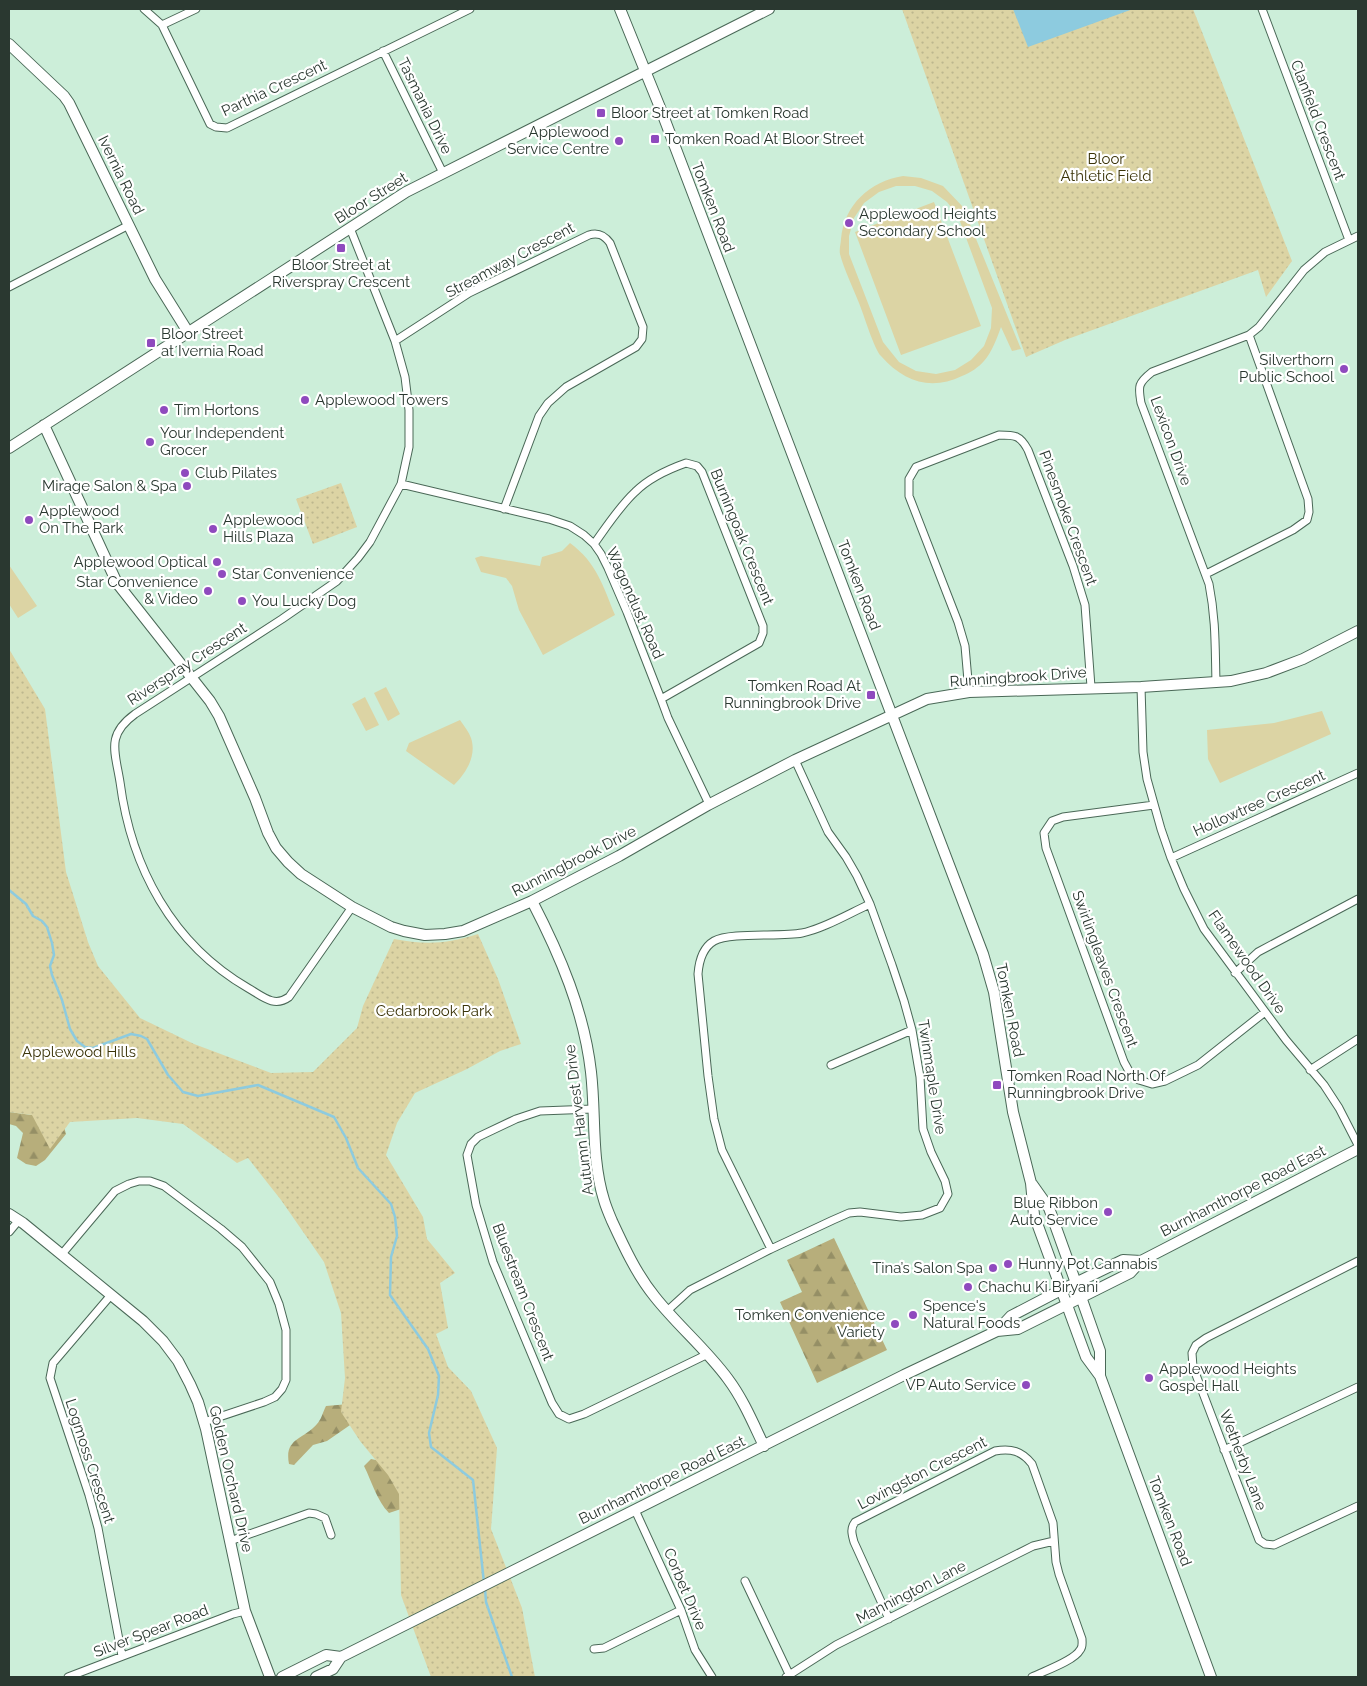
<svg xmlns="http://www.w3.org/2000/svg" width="1367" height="1686" viewBox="0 0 1367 1686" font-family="Raleway,sans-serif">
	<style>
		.grass { fill: #dcd4a4; fill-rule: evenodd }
		.forest { fill: url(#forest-firs) }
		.park { fill: url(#park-dots) }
		.water { fill: #8dcbdf }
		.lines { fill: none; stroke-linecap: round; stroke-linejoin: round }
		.stream { stroke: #8dcbdf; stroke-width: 2.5 }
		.street-casing { stroke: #4a6857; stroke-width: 9 }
		.secondary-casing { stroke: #4a6857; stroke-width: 12 }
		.street { stroke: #fff; stroke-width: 7 }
		.secondary { stroke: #fff; stroke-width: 10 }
		.poi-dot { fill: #8f4abe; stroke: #fff; stroke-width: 2 }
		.labels { text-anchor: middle; stroke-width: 4.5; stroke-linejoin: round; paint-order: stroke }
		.street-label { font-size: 15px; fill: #2a3830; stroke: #fff }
		.poi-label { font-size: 15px; fill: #2a3830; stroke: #fff; text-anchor: start }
		.park-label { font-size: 15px; fill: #3b3409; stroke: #fff }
	</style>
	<defs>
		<pattern id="forest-firs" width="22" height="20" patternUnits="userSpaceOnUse" patternTransform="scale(1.25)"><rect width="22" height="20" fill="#b7ae7b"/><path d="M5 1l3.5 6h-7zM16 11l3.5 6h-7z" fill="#958f65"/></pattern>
		<pattern id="park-dots" width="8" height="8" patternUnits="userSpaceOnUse" patternTransform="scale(1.25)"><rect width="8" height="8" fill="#dcd4a4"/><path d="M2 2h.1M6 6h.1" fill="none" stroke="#bdb78e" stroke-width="1.8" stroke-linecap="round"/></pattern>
	</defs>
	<rect width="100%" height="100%" fill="#cceed9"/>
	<path class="grass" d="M 903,176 L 921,178 L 943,186 L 963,207 L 1021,349 L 1012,351 L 1001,327 C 997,338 992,352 984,361 C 979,367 970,373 962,376 C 931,391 904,382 881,356 C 874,349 864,315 859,303 C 854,290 843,267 840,254 C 839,249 841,243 841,239 C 844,205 870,181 903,176 ZM 896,186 L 915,186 L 932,191 L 947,202 L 958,216 L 992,308 L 991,328 L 984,346 L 971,360 L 955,370 L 936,374 L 916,371 L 899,362 L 883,342 L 849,254 L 849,236 L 854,218 L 864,203 L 879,192 Z
		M 934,202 L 981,326 L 901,355 L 855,232 Z
		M 570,543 C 597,563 603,586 615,615 L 543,655 L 519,610 L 512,586 L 506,578 L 481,572 L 475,558 L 481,556 L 540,566 L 542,557 L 562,551 Z
		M 9,565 L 37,606 L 18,618 L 9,604 Z
		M 386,687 L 400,714 L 388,721 L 374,693 Z
		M 365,697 L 379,725 L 366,731 L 352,704 Z
		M 1322,711 L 1331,734 L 1220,783 L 1208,759 L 1207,730 L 1274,723 Z
		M 460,720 C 464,726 469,732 471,738 C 477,756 466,773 454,785 L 406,751 L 409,743 Z"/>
	<path class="forest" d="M 9,1112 L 32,1115 L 63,1123 L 66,1134 L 45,1160 L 36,1166 L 26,1164 L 17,1158 L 23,1133 L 16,1126 L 9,1124 Z
		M 834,1238 L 887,1350 L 817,1383 L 780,1302 L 802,1292 L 787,1260 Z
		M 349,1404 L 353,1423 L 327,1441 L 313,1445 L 294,1465 L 289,1464 C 284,1438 303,1440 317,1424 C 321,1420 323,1412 326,1406 Z
		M 371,1459 L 390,1463 L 401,1469 L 401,1509 L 389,1513 C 377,1501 372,1482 364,1466 Z"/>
	<path class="park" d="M 902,9 L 1193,9 L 1292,261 L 1266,297 L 1258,270 L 1065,340 L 1026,357 Z
		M 341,483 L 357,527 L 313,544 L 296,499 Z
		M 9,649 L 45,709 L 66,872 L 88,942 L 98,966 L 140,1018 L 194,1044 L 271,1073 L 313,1072 L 357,1028 L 363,1006 L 394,939 C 425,945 448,944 478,934 L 498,979 L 521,1044 L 500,1051 L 467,1069 L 415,1093 L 397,1123 L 386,1155 L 423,1217 L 427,1239 L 455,1273 L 440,1283 L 448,1328 L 436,1334 L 448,1367 L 471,1391 L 497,1448 L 491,1529 L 522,1608 L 535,1677 L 431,1677 L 401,1595 L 399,1494 L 388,1475 L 360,1441 L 341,1412 L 345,1378 L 341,1313 L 324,1262 L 281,1200 L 248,1158 L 237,1163 L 183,1124 L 137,1118 L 70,1122 L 50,1149 L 32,1115 L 9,1112 Z"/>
	<path class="water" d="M 1013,9 L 1133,9 L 1028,47 Z"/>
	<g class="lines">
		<path class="stream" d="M 9,890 L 26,904 L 33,916 L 42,921 L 47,927 L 52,943 L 54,955 L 50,966 L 52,975 L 62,1000 L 70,1029 L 77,1041 L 85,1047 L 93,1048 L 131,1034 L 141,1036 L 147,1039 L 168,1075 L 183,1092 L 198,1096 L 258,1085 L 334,1117 L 346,1138 L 358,1168 L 391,1204 L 395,1217 L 397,1236 L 391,1257 L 390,1295 L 428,1349 L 439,1376 L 438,1395 L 429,1433 L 431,1447 L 473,1480 L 484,1583
			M 485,1588 L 486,1602 L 512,1677"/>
		<defs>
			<path id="street" d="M 144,9 L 162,25 L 210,124 L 216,127 L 227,128 L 470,9
				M 1262,9 L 1349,240
				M 162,25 L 196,9
				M 383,51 L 443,173
				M 350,228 L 395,341 L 405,377 L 409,410 L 409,447 L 401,484 L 370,542 L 358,558 L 337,581 L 282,619 L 135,714 C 106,735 115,751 120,782 C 131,867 172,944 248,988 C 262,996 274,1008 289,997 L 352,907
				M 9,287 L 129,225
				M 395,341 L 469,293 L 589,235 C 598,232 604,235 610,243 L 643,327 L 642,339 L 636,347 L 566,387 L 548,403 L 539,416 L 504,509
				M 401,484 L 549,519 L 570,526 L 584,535 L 594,544 L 601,554 L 608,568 L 627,612 L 661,699 L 668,718 L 709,804
				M 594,544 C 607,526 619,507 635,492 C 648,479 669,469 686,463 L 697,466 L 702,472 L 763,626 L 763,633 L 759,643 L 661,699
				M 1206,574 L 1293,530 L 1307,520 L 1309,512 L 1308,499 L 1249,335
				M 1216,682 C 1215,647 1216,620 1209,584 L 1141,403 C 1138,386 1138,383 1152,372 L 1249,335 L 1259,327 L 1304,270 L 1325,252 L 1358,236
				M 1141,687 L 1143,752 L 1147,779 L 1161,829 L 1171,858 L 1184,889 L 1204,929 L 1286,1040 L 1324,1085 L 1339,1108 L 1358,1145
				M 969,692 L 965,646 L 958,622 L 909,496 L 909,479 L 916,467 L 999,435 C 1015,435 1020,435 1028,450 L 1073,566 L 1085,605 L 1091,687
				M 1154,805 L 1063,817 L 1052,821 L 1044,833 L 1046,848 L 1124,1062 L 1130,1073 L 1139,1080 L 1152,1084 L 1165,1081 L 1198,1065 L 1265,1012
				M 1171,858 L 1358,773
				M 1235,973 L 1258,952 L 1358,899
				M 831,1065 L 912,1030
				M 1310,1070 L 1358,1039
				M 593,1109 L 540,1111 L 516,1119 L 478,1137 L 471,1144 L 467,1155 L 476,1205 L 493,1262 L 552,1403 L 559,1414 L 569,1419 L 584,1414 L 708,1354
				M 9,1232 L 19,1220
				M 771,1249 L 722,1150 L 714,1119 L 708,1076 L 698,974 C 699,961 702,948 714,941 C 730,932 781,937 802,933 C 823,929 850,913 870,904
				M 62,1254 L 115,1191 L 129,1184 L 139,1181 L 150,1181 L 164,1186 L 221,1229 L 242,1247 L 270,1282 L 279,1304 L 286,1330 L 286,1380 L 282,1389 L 275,1397 L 264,1402 L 204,1422
				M 1358,1261 L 1206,1338 L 1196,1345 L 1192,1353 L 1193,1367 L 1259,1540 L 1265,1544 L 1274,1545 L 1358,1506
				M 111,1295 L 53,1363 L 50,1378 L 89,1495 L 98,1528 L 122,1656
				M 667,1311 L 690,1290 L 771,1249 L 833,1220 L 849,1213 L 860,1212 L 901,1217 L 922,1215 L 940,1208 L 948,1194 L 945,1181 L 931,1152 L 923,1129 L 920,1077 L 912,1030 L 904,1001 L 892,965 L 870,904 L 857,876 L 846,857 L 828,832 L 795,760
				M 1224,1450 L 1358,1387
				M 635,1510 L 681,1610 L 695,1650 L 712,1677
				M 230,1541 L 309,1513 L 316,1514 L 325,1518 L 331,1535
				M 745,1581 L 789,1674
				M 889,1619 L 854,1542 C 852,1534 850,1529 855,1522 L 995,1451 C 1011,1448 1022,1451 1032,1464 L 1053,1523 L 1056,1562 L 1059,1574 L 1082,1639 C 1082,1643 1083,1647 1080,1650 C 1074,1661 1044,1671 1032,1677
				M 594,1649 L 604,1648 L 681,1610
				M 68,1677 L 233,1614 L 245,1611
				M 786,1677 L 836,1645 L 1033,1546 L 1054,1541"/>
			<path id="secondary" d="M 620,9 L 661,110 L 983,954 L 994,992 L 1013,1112 L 1031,1183 L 1034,1215 L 1086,1357 L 1100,1376 L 1211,1677
				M 9,44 L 64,96 L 69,103 L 155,279 L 188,332
				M 44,425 L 117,583 L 210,701 L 219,716 L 255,798 L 268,833 L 276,848 L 288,862 L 301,874 L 352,907 L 391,927 L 404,931 L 425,935 L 445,934 L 463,931 L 532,901 L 619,856 L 708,805 L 795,760 L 927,699 L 969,692 L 1141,687 L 1231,681 L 1266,673 L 1303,659 L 1358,631
				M 9,448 L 406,192 L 769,9
				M 532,901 C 560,955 584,1011 591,1072 C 596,1115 591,1158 604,1200 C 606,1207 609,1214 612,1221 C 624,1247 637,1275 655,1297 C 678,1326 706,1349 728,1379 C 743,1399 753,1423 764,1446
				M 1032,1184 L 1049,1208 L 1081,1297 L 1100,1351 L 1100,1376
				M 9,1214 L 23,1223 L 143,1321 L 163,1341 L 178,1361 L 190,1384 L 198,1402 L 206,1429 L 245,1611 L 270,1677
				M 997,1331 L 1018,1329 L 1130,1273 L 1141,1261 L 1358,1149
				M 282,1677 L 326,1655 L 341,1657
				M 316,1677 L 333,1669 L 341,1657 L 904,1375 L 997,1331 L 1011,1316 L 1061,1290 L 1123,1260 L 1141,1261"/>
		</defs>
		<use href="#street" class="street-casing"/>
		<use href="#secondary" class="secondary-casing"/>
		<use href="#street" class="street"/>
		<use href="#secondary" class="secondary"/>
	</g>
	<g class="poi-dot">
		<rect x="596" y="108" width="10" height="10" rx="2.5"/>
		<rect x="650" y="134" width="10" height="10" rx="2.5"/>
		<circle cx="619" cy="141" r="5"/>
		<circle cx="849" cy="223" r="5"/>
		<rect x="336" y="243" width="10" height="10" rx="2.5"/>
		<rect x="146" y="338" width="10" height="10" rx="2.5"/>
		<circle cx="1344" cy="369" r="5"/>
		<circle cx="305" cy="400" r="5"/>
		<circle cx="164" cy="410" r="5"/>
		<circle cx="150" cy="442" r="5"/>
		<circle cx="185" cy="473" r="5"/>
		<circle cx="187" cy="486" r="5"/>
		<circle cx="29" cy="520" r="5"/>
		<circle cx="213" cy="529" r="5"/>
		<circle cx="217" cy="562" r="5"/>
		<circle cx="222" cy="574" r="5"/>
		<circle cx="208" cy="591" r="5"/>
		<circle cx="242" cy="601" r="5"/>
		<rect x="866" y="690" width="10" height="10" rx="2.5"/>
		<rect x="992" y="1080" width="10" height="10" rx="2.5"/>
		<circle cx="1108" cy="1212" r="5"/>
		<circle cx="1008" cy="1264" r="5"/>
		<circle cx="993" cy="1268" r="5"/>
		<circle cx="968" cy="1287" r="5"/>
		<circle cx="913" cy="1315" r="5"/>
		<circle cx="895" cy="1324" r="5"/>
		<circle cx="1149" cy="1378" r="5"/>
		<circle cx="1026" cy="1385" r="5"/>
	</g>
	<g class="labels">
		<g class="street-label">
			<text transform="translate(274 88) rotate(-25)" y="5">Parthia Crescent</text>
			<text transform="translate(425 106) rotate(64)" y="5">Tasmania Drive</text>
			<text transform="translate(1318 120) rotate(69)" y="5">Clanfield Crescent</text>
			<text transform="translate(121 175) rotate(64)" y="5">Ivernia Road</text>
			<text transform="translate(371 198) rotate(-32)" y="5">Bloor Street</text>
			<text transform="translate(713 207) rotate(69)" y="5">Tomken Road</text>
			<text transform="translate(510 260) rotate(-28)" y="5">Streamway Crescent</text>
			<text transform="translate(1171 441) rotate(70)" y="5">Lexicon Drive</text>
			<text transform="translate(1068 518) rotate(70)" y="5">Pinesmoke Crescent</text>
			<text transform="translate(742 537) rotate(68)" y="5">Burningoak Crescent</text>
			<text transform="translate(859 585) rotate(69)" y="5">Tomken Road</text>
			<text transform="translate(635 603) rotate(66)" y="5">Wagondust Road</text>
			<text transform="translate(187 664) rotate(-33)" y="5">Riverspray Crescent</text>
			<text transform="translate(1018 677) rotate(-4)" y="5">Runningbrook Drive</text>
			<text transform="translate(1259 803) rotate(-24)" y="5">Hollowtree Crescent</text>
			<text transform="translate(574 861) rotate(-27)" y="5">Runningbrook Drive</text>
			<text transform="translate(1247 962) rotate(55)" y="5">Flamewood Drive</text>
			<text transform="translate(1105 969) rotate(70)" y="5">Swirlingleaves Crescent</text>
			<text transform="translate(1010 1010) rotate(79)" y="5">Tomken Road</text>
			<text transform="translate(932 1077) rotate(81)" y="5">Twinmaple Drive</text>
			<text transform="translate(579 1120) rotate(-97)" y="5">Autumn Harvest Drive</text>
			<text transform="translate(1243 1191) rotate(-27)" y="5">Burnhamthorpe Road East</text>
			<text transform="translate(523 1292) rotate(69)" y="5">Bluestream Crescent</text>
			<text transform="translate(1243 1460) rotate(69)" y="5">Wetherby Lane</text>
			<text transform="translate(90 1461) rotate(72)" y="5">Logmoss Crescent</text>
			<text transform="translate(922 1473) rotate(-27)" y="5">Lovingston Crescent</text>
			<text transform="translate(231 1479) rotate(77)" y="5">Golden Orchard Drive</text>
			<text transform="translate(662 1480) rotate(-26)" y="5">Burnhamthorpe Road East</text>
			<text transform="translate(1170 1521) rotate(69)" y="5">Tomken Road</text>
			<text transform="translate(685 1589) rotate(67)" y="5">Corbet Drive</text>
			<text transform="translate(911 1592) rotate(-27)" y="5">Mannington Lane</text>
			<text transform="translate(151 1631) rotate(-21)" y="5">Silver Spear Road</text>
		</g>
		<g class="poi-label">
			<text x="611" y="118">Bloor Street at Tomken Road</text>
			<text x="609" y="137" text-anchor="end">Applewood<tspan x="609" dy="17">Service Centre</tspan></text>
			<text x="665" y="144">Tomken Road At Bloor Street</text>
			<text x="859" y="219">Applewood Heights<tspan x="859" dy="17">Secondary School</tspan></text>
			<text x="341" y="270" text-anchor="middle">Bloor Street at<tspan x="341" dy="17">Riverspray Crescent</tspan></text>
			<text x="161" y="339">Bloor Street<tspan x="161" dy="17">at Ivernia Road</tspan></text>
			<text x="1334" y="365" text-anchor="end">Silverthorn<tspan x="1334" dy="17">Public School</tspan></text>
			<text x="315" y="405">Applewood Towers</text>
			<text x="174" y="415">Tim Hortons</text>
			<text x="160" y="438">Your Independent<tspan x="160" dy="17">Grocer</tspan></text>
			<text x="195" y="478">Club Pilates</text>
			<text x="177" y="491" text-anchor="end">Mirage Salon &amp; Spa</text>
			<text x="39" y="516">Applewood<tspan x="39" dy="17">On The Park</tspan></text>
			<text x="223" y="525">Applewood<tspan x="223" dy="17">Hills Plaza</tspan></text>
			<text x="207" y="567" text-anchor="end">Applewood Optical</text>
			<text x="232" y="579">Star Convenience</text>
			<text x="198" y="587" text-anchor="end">Star Convenience<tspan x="198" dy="17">&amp; Video</tspan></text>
			<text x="252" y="606">You Lucky Dog</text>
			<text x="861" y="691" text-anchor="end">Tomken Road At<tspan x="861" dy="17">Runningbrook Drive</tspan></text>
			<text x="1007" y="1081">Tomken Road North Of<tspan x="1007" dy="17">Runningbrook Drive</tspan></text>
			<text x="1098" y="1208" text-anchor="end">Blue Ribbon<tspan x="1098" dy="17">Auto Service</tspan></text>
			<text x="1018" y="1269">Hunny Pot Cannabis</text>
			<text x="983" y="1273" text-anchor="end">Tina’s Salon Spa</text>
			<text x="978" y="1292">Chachu Ki Biryani</text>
			<text x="923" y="1311">Spence's<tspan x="923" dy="17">Natural Foods</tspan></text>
			<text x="885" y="1320" text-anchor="end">Tomken Convenience<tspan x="885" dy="17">Variety</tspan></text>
			<text x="1159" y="1374">Applewood Heights<tspan x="1159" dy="17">Gospel Hall</tspan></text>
			<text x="1016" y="1390" text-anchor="end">VP Auto Service</text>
		</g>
		<g class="park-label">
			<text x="1106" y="164">Bloor<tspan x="1106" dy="17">Athletic Field</tspan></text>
			<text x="434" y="1016">Cedarbrook Park</text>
			<text x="79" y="1057">Applewood Hills</text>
		</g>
	</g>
	<rect width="1367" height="1686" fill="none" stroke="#2a3830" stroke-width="20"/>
</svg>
